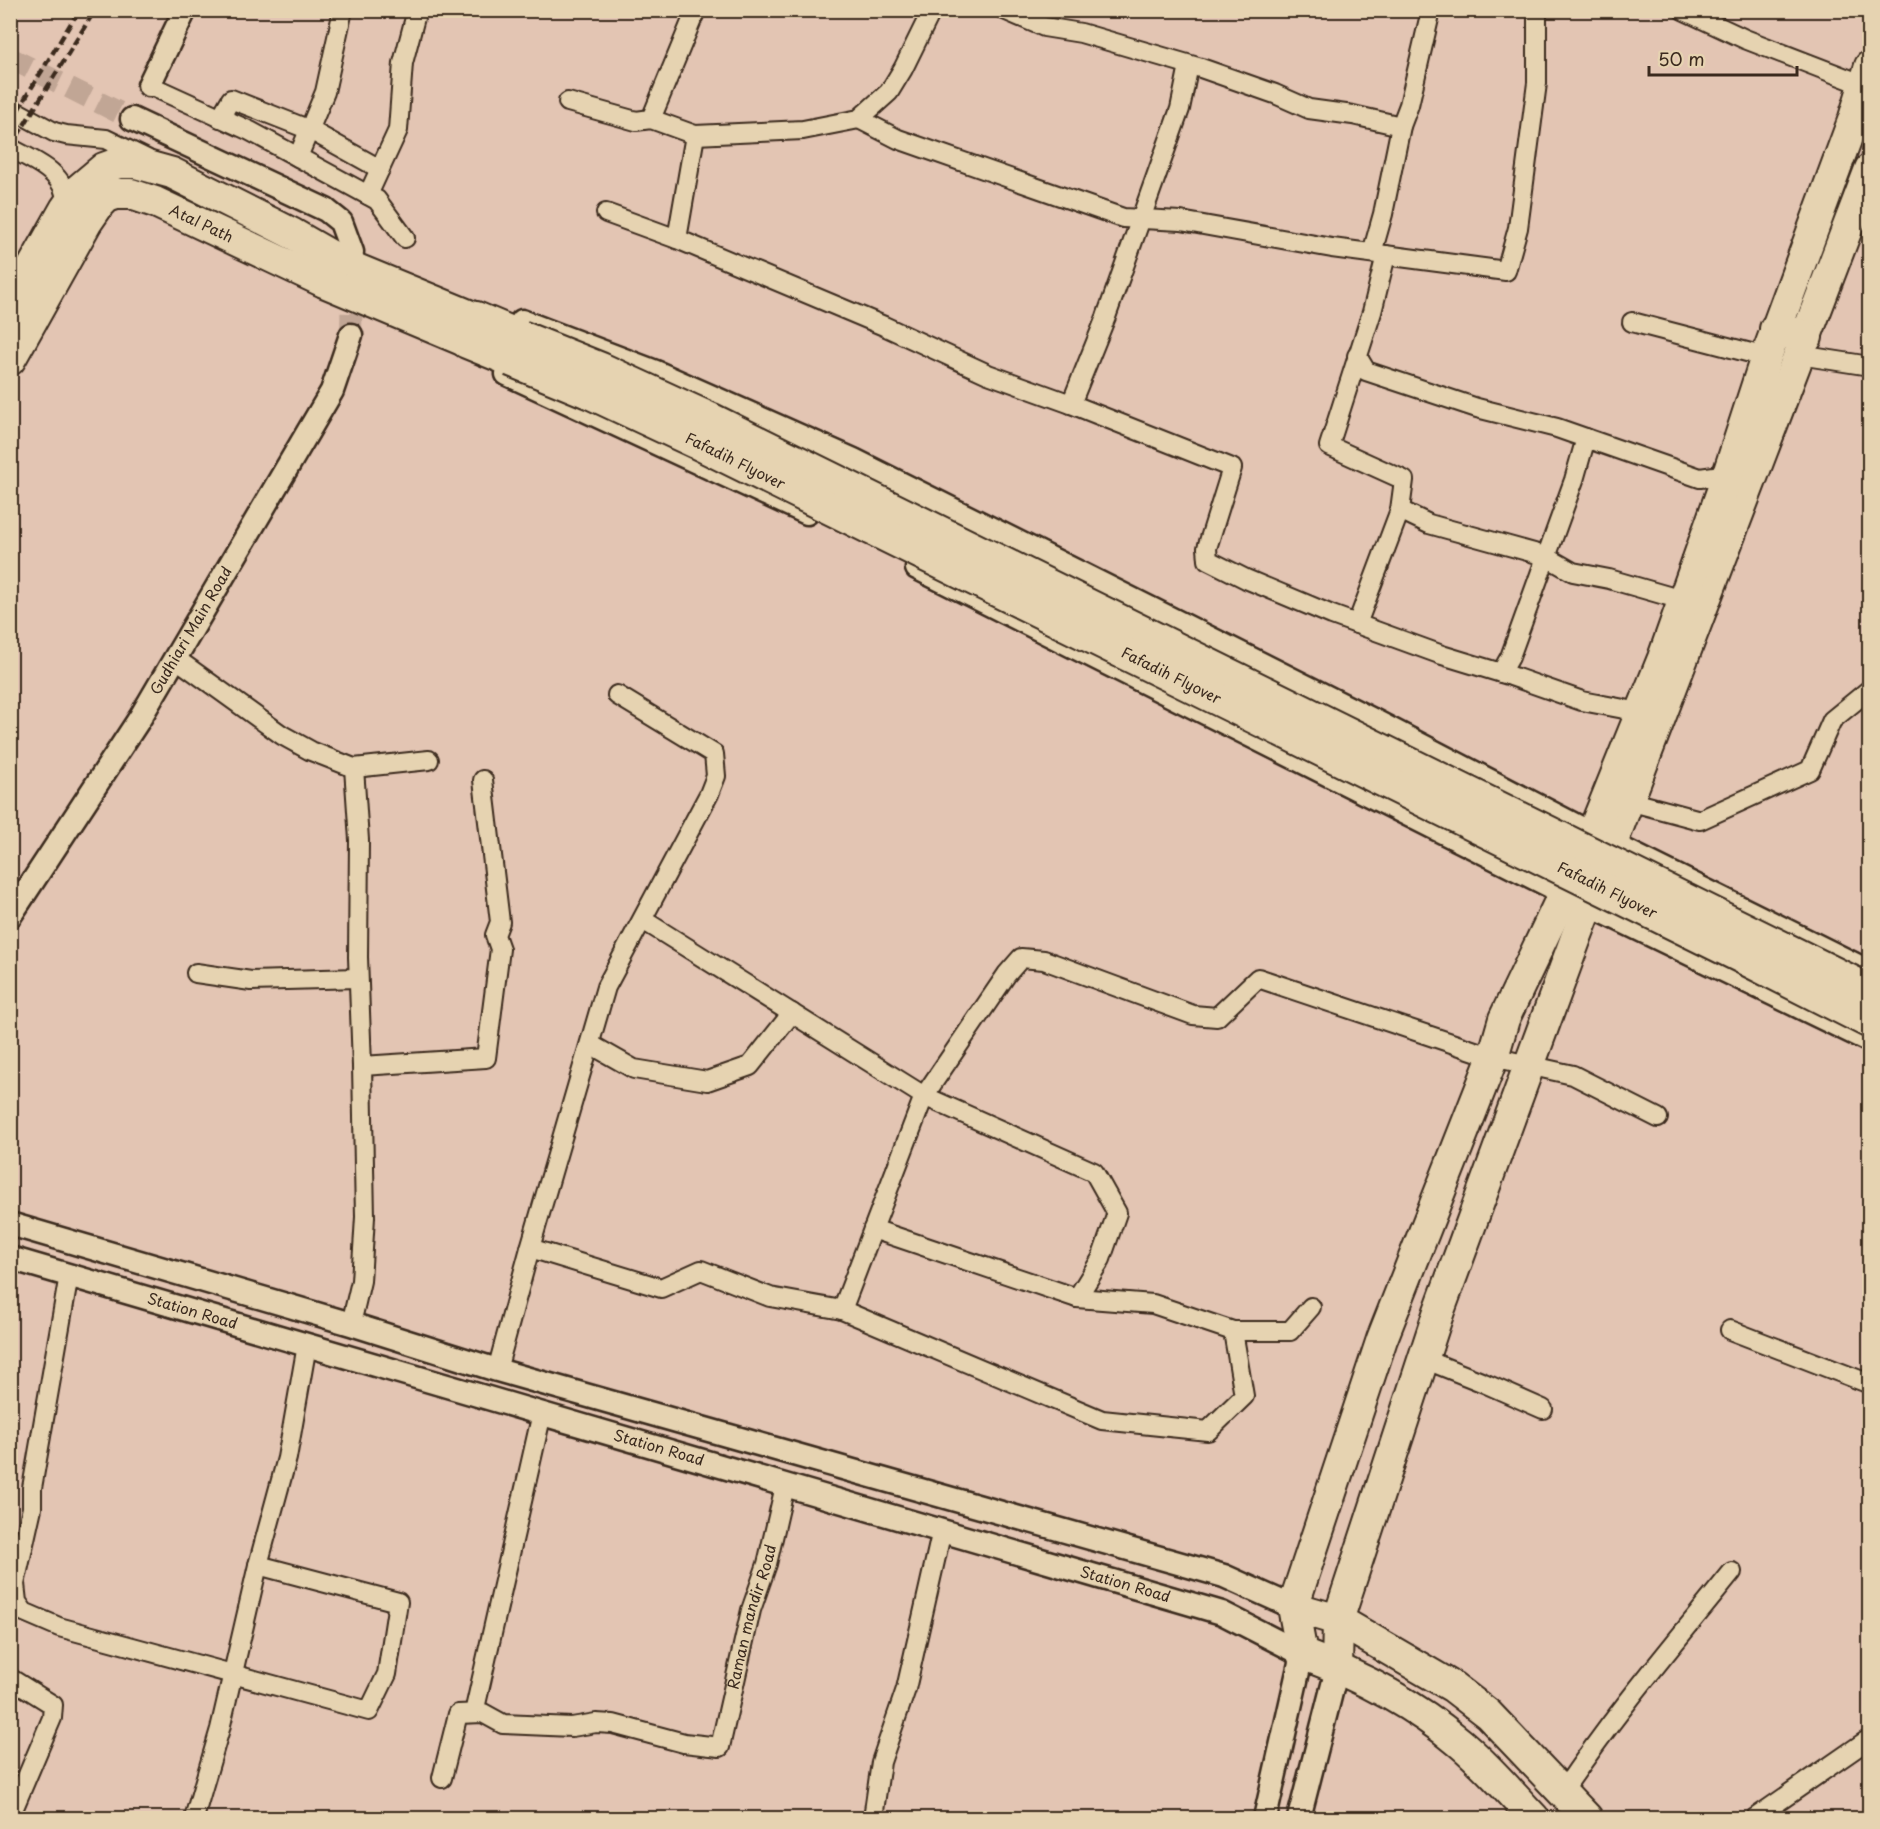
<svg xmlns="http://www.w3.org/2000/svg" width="1880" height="1829" viewBox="0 0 1880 1829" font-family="'Playpen Sans',sans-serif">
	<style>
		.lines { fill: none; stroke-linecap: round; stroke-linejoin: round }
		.tertiary-tunnel { stroke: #c1a695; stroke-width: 22; stroke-dasharray: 22 11; stroke-linecap: butt }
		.minor-casing { stroke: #3b2a1e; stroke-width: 22 }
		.tertiary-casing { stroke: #3b2a1e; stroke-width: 27 }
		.primary-casing { stroke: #3b2a1e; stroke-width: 34 }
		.trunk-casing { stroke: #3b2a1e; stroke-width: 36 }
		.minor { stroke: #e6d3b1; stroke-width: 18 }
		.tertiary { stroke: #e6d3b1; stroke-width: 22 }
		.primary { stroke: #e6d3b1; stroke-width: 30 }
		.trunk { stroke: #e6d3b1; stroke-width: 32 }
		.rail { stroke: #3b2a1e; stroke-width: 4.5; stroke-dasharray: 9 4.5; stroke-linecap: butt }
		.trunk-bridge-casing { stroke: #3b2a1e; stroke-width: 36; stroke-linecap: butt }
		.trunk-bridge { stroke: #e6d3b1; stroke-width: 32 }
		.labels { text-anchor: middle; stroke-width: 5; stroke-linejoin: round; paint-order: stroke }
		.street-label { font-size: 15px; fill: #3b2a1e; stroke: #e6d3b1 }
	</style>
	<rect width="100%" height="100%" fill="#e3c5b3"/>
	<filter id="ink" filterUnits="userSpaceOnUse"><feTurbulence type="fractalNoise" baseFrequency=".0167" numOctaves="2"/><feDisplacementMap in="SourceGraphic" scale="12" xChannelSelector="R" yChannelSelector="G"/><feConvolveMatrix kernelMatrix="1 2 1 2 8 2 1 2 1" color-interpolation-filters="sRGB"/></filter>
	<g filter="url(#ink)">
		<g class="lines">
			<path class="tertiary-tunnel" d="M 10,58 L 132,119
				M 351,335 L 352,279"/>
			<defs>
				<g id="minor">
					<path d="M 1004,10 L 1044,27 L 1081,33 L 1201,68 L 1275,94 L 1309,109 L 1353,115 L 1401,126"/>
					<path d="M 1683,10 L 1745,39 L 1864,85"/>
					<path d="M 149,85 L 250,131 L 377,200 L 405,238"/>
					<path d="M 568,102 L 636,121 L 651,119 L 695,135 L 677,239"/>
					<path d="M 10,108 L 54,132 L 66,135 L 106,139 L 147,159"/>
					<path d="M 220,118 L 231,99 L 310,130 L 380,169"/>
					<path d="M 651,119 L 696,10"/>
					<path d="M 859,119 L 898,139 L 1123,218 L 1181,221 L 1332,248 L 1506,271 L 1518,228 L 1537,83 L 1537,10"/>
					<path d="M 695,135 L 803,130 L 859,119 L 889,92 L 903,69 L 932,10"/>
					<path d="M 10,148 C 29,158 61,171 65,194 C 66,199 65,204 65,209"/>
					<path d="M 298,157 L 325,92 L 343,10"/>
					<path d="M 368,195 L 398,130 L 403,63 L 417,10"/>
					<path d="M 606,213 L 677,239 L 884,326 L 988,374 L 1071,404 L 1232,468 L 1207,548 L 1208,560 L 1246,579 L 1332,615 L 1442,655 L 1511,676 L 1582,701 L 1640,712"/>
					<path d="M 1372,253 L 1383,214 L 1401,126 L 1409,105 L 1431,10"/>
					<path d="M 1632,322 L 1766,357"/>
					<path d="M 1799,355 L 1870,366"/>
					<path d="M 1357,356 L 1366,371 L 1477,408 L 1557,428 L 1700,478 L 1728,474"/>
					<path d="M 1071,404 L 1106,317 L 1180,109 L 1189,65"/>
					<path d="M 1400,510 L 1429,524 L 1545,556 L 1573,572 L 1609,579 L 1682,600"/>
					<path d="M 1357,624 L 1400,510 L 1404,480 L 1329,446 L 1372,312 L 1386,255"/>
					<path d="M 175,658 L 282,735 L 311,751 L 354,768 L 429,760"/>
					<path d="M 1501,673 L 1510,657 L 1574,480 L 1586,438"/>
					<path d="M 1629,801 L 1700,820 L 1810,770 L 1832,720 L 1870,689"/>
					<path d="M 643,920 L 924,1096 L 1094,1172 L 1117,1213 L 1101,1259 L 1077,1298 L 873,1229"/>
					<path d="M 196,973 L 251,981 L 358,978"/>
					<path d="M 590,1044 L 634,1069 L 707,1081 L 750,1066 L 792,1013"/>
					<path d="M 362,1066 L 486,1058 L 500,949 L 495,935 L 500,922 L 483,780"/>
					<path d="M 530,1248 L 661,1288 L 701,1270 L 770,1297 L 842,1310 L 924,1096 L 1007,974 L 1021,958 L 1044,960 L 1193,1015 L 1217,1017 L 1258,978 L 1493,1057 L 1573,1075 L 1658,1118"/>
					<path d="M 69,1275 L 32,1488 L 32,1508 L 15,1584 L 17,1602 L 24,1612 L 59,1627 L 369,1711 L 387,1674 L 398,1602 L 258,1565"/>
					<path d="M 842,1310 L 1102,1420 L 1208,1431 L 1244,1396 L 1233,1331 L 1153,1304 L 1077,1298"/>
					<path d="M 351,1324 L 361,1281 L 365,1217 L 362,1066 L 358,957 L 359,840 L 354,768"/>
					<path d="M 1730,1330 L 1870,1384"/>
					<path d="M 1233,1331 L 1290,1331 L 1311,1307"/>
					<path d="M 1424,1359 L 1484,1383 L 1543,1409"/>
					<path d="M 497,1370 L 530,1248 L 606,987 L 709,794 L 716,776 L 714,754 L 617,695"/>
					<path d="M 10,1678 L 53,1705 L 52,1718 L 10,1817"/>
					<path d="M 474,1713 L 542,1413"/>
					<path id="s1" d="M 442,1778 L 458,1714 L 483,1713 L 503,1724 L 572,1727 L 596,1723 L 613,1724 L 684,1743 L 720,1747 L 751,1610 L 767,1564 L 785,1486"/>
					<path d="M 1563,1791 C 1614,1714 1674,1644 1732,1572"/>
					<path d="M 194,1818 L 220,1729 L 258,1565 L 287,1458 L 307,1345"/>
					<path d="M 873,1818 L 881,1762 L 906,1689 L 942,1530"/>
					<path d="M 1755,1818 L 1866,1741 L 1870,1745"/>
				</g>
				<g id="tertiary">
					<path d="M 149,85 L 185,10"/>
					<path d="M 132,119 L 326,210 L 341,222 L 352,252"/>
					<path d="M 522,321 L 656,372 L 854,460 L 1373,720 L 1592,834 L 1870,972"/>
					<path d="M 507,374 L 807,513"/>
					<path d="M 917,568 L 1564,893 L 1870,1041"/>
					<path id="s2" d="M 10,916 L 140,718 L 332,391 L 351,335"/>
					<path d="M 10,1224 L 351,1324 L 497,1370 L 1224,1576 L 1293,1607"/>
					<path id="s3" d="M 10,1258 L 1222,1613 L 1302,1654 L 1265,1818"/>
					<path d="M 1299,1818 L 1337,1669"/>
				</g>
				<g id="primary">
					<path d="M 10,307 L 65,209 L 79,189 L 104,168 L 118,163 L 136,163 L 172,173 L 293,234 L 347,265 L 476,318"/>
					<path id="s4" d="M 10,360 L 87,222 L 98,206 L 107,197 L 116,194 L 131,194 L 155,202 L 324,282 L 467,342"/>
					<path d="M 1293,1607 L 1338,1620 L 1453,1687 L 1488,1714 L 1587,1818"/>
					<path d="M 1337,1669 L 1338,1620 L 1439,1311 L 1577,935 L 1870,169"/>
					<path d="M 1534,1818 C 1510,1793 1486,1764 1459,1742 C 1414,1704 1358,1675 1302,1654 L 1293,1607 L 1382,1339 L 1493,1057 L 1504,1019 L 1592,834 L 1663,658 L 1728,474 L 1766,357 L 1854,118 L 1870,66"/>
				</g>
				<path id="trunk" d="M 476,318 L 521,337
					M 1776,329 L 1806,337
					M 467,342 L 511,360"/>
			</defs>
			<use href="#minor" class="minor-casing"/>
			<use href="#tertiary" class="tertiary-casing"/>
			<use href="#primary" class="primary-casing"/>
			<use href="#trunk" class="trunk-casing"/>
			<use href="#minor" class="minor"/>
			<use href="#tertiary" class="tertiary"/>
			<use href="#primary" class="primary"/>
			<use href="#trunk" class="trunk"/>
			<path class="rail" d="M 10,123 L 79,10
				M 10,148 L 95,10"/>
			<defs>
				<g id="trunk-bridge">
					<path d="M 521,337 L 601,369 L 710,419 L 1870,991"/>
					<path id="s5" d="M 511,360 L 591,393 L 698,443 L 1744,958 L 1870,1022"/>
				</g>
			</defs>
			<use href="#trunk-bridge" class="trunk-bridge-casing"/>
			<use href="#trunk-bridge" class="trunk-bridge"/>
		</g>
	</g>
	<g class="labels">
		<g class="street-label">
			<text dy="5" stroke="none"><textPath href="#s4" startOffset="291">Atal Path</textPath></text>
			<text dy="5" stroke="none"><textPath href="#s5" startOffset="246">Fafadih Flyover</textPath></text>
			<text dy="5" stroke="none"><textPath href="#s2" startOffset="338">Gudhiari Main Road</textPath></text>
			<text dy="5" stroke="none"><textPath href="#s5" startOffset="732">Fafadih Flyover</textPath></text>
			<text dy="5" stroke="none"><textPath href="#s5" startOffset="1218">Fafadih Flyover</textPath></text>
			<text dy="5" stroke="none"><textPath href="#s3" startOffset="190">Station Road</textPath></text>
			<text dy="5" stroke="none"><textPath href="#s3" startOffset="676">Station Road</textPath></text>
			<text dy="5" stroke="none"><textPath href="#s3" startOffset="1162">Station Road</textPath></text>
			<text dy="5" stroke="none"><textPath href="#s1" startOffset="468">Raman mandir Road</textPath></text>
		</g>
	</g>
	<rect width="1880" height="1829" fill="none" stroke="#e6d3b1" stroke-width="36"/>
	<rect x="18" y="18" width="1844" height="1793" fill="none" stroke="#3b2a1e" stroke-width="2" filter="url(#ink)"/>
	<path d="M1649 66v9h148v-9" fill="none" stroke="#3b2a1e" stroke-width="3"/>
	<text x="1658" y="66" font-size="18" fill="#3b2a1e" stroke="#e6d3b1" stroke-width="4.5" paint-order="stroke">50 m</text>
</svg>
